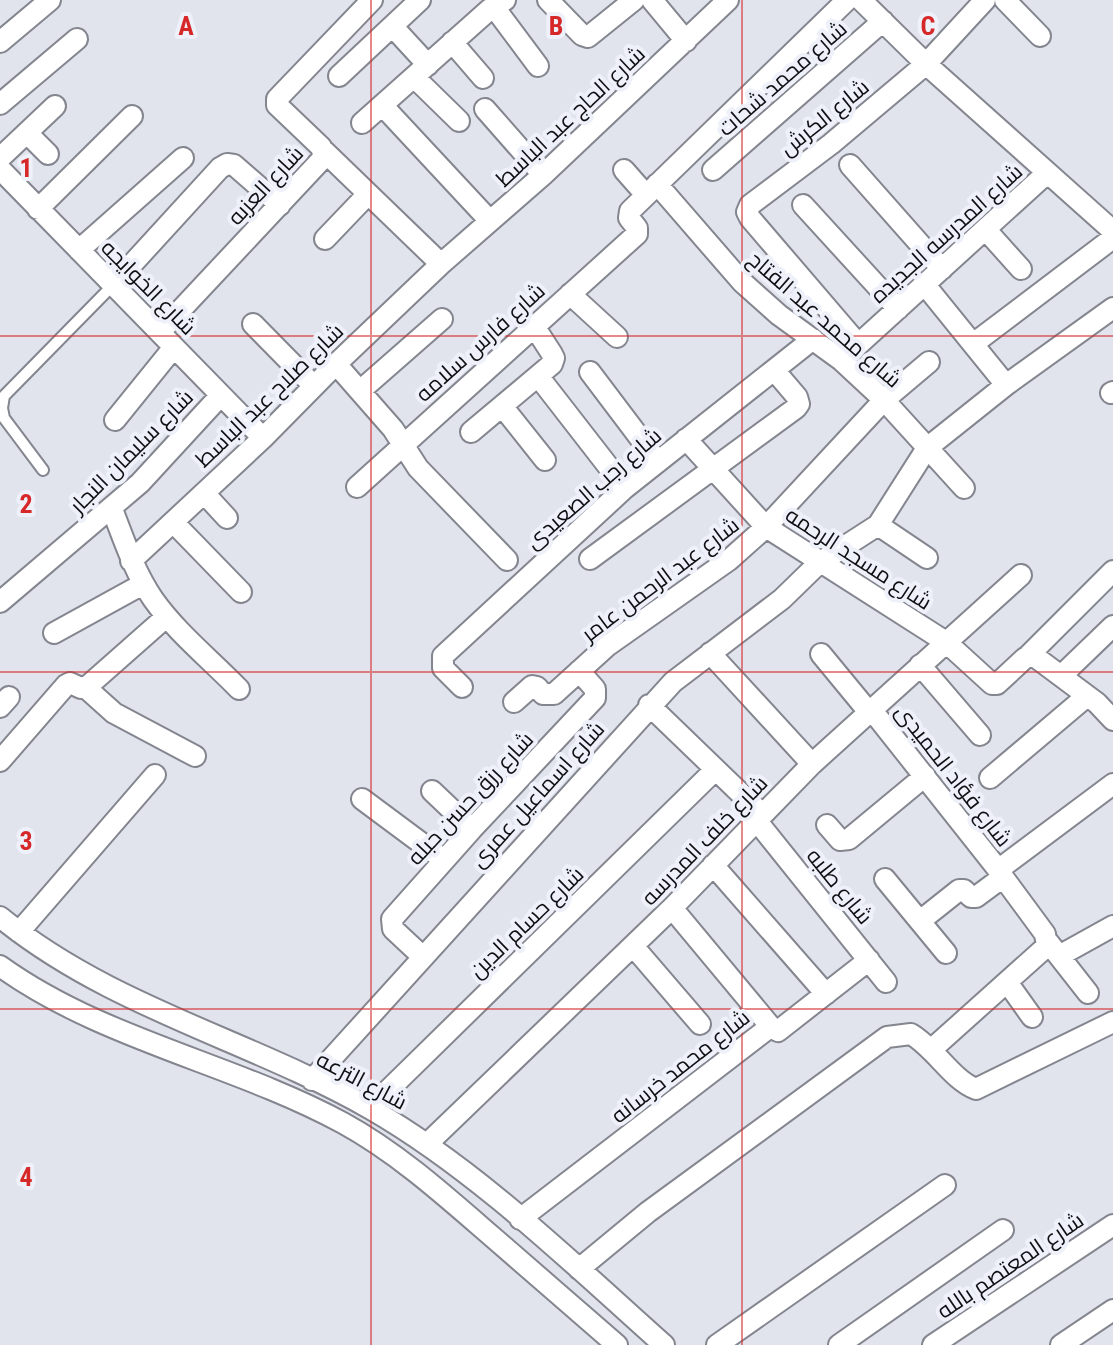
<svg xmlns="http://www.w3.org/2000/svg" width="1113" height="1345" viewBox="0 0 1113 1345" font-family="'Roboto Condensed',Cairo,sans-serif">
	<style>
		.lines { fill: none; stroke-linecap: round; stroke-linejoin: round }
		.lane-casing { stroke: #84868f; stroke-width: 14 }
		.street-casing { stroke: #84868f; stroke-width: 24 }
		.lane { stroke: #fff; stroke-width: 10 }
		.street { stroke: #fff; stroke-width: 20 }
		.grid { fill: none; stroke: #d62828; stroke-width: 2; stroke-opacity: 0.55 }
		.labels { text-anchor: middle; stroke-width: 8; stroke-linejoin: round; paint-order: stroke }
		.street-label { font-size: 22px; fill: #0e0f12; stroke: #eef1fa }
		.grid-label { font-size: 26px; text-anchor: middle; font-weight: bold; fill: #d62828; stroke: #eef1fa; stroke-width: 8; stroke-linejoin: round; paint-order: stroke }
	</style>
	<rect width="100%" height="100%" fill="#e1e3ed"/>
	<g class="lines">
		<defs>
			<path id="lane" d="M 43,470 L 4,418 L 2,408 L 4,396 L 113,285"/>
			<path id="street" d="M 548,0 L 582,35 L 588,37 L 634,0
				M 652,0 L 686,41
				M 861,0 L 926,64 L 1113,231
				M 1005,0 L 1040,36
				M 494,7 L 538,66
				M 393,27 L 428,65
				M 0,42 L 50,0
				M 452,42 L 483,78
				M 339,76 L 420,0
				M 414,77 L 459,121
				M 0,104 L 77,39
				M 382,105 L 490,221
				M 485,109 L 543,175
				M 362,123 L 490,9 L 505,0
				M 27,133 L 48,154
				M 324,151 L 441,264
				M 0,158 L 55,106
				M 850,165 L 942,269
				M 0,169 L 263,438
				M 624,170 L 646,195
				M 713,170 L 883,21
				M 657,184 L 742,282 L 779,315 L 841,360 L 884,400 L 964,488
				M 803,205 L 898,309
				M 38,209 L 132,116
				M 986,230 L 1021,269
				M 325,239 L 368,194
				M 79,250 L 183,158
				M 113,285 L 220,168 L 227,164 L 234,165 L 280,205
				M 925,285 L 1006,385
				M 570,294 L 617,337
				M 253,324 L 314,386
				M 160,332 L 324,157 L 321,147 L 277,105 L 277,99 L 372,0
				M 858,344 L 750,218 L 747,212 L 750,205 L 831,144 L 926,64 L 985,0
				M 973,344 L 1113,238
				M 849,353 L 1047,173
				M 336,364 L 393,429 L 418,468 L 507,560
				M 590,372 L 658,462
				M 538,376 L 625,488
				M 361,390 L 442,319
				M 1111,393 L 1113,392
				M 502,406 L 545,460
				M 115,420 L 174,347
				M 471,432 L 552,364 L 554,358 L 552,354 L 534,326
				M 686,439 L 766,527 L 946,642 L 992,684 L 997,684 L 1025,658 L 1034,656 L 1097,703 L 1113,720
				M 357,487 L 637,234 L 637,228 L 629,218 L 630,211 L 847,0
				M 204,493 L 227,518
				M 112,509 C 124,540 134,571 153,599 C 177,633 211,660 239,689
				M 173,522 L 241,592
				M 878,525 L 927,558
				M 590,559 L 796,408 L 799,404 L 797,397 L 774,370
				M 131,561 L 263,438 L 336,364 L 441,264 L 543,175 L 728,0
				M 0,602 L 140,483 L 221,395
				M 54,633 L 143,584
				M 710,653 L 812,764
				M 821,654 L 868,711
				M 1029,655 L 1113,571
				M 920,665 L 980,735
				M 1061,676 L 1113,626
				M 85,687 L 114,713 L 195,756
				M 462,687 L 443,668 L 443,656 L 625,488 L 813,339
				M 514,702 L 532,686 L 537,687 L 543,694 L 554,694 L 607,646 L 729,560 L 766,527 L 884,400 L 929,362
				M 649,705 L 762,814
				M 0,707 L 9,697
				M 871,709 L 1000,872
				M 0,761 L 66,685 L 70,683 L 81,688 L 89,685 L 166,617
				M 990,778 L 1087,696
				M 432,791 L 472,829
				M 362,799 L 444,860
				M 756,820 L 886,982
				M 827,825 L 840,840 L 849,839 L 925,776
				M 713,865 L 826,994
				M 1003,877 L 1000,872 L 1002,867 L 1113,784
				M 885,879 L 946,953
				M 672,908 L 771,1027
				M 0,917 C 110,1007 250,1040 371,1109 C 477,1170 573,1264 664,1345
				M 920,921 L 959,890 L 964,890 L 971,897 L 976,897 L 1003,877
				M 19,932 L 155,775
				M 1048,942 L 1088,993
				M 633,946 L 700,1024
				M 1059,956 L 1113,926
				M 423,957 L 393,929 L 392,919 L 472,829 L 595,698 L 595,689 L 579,671
				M 0,966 C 103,1040 232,1063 343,1123 C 396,1152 442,1193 488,1233 C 531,1270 574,1308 617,1345
				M 1007,982 L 1032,1017
				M 932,1049 L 1047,946 L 1045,934 L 1003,877
				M 312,1080 L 673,682 L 782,599 L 819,563 L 878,525 L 927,448 L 1006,385 L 1113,308
				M 370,1108 L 715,770
				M 427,1144 L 672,908 L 812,764 L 1021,575
				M 520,1219 L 770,1027 L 778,1031 L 869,960
				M 579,1269 L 648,1212 L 887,1037 L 911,1034 C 936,1049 952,1080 976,1089 L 1113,1022
				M 717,1345 L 945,1185
				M 839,1345 L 1003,1230
				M 933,1345 L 1113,1225
				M 1061,1345 L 1113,1310"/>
		</defs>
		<use href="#lane" class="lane-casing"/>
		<use href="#street" class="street-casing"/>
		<use href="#lane" class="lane"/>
		<use href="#street" class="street"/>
	</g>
	<path class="grid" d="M 371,0 L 371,1345M 742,0 L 742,1345M 0,336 L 1113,336M 0,672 L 1113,672M 0,1009 L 1113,1009"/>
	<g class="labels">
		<g class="street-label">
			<text transform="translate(782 78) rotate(-41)" y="8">شارع محمد شحات</text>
			<text transform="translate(570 116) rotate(-43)" y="8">شارع الحاج عبد الباسط</text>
			<text transform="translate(824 117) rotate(-39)" y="8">شارع الكرش</text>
			<text transform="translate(265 185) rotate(-47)" y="8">شارع العزبه</text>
			<text transform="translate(946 233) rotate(-42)" y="8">شارع المدرسه الجديده</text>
			<text transform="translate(149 287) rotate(45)" y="8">شارع الخوايجه</text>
			<text transform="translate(825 319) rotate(41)" y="8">شارع محمد عبد الفتاح</text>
			<text transform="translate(480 342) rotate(-42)" y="8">شارع فارس سلامه</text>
			<text transform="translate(269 395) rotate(-44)" y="8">شارع صلاح عبد الباسط</text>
			<text transform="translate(131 451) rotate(-45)" y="8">شارع سليمان النجار</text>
			<text transform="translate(593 488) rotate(-41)" y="8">شارع رجب الصعيدى</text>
			<text transform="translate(859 558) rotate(33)" y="8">شارع مسجد الرحمه</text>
			<text transform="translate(660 579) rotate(-37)" y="8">شارع عبد الرحمن عامر</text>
			<text transform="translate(954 775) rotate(52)" y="8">شارع فؤاد الحميدى</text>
			<text transform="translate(537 794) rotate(-48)" y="8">شارع اسماعيل عمرى</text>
			<text transform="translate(470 798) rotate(-47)" y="8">شارع رزق حسن حبله</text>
			<text transform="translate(704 840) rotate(-46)" y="8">شارع خلف المدرسه</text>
			<text transform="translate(840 886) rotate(51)" y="8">شارع طلبه</text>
			<text transform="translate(526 922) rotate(-44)" y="8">شارع حسام الدين</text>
			<text transform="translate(680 1066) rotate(-38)" y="8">شارع محمد خرسانه</text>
			<text transform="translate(362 1080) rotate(28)" y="8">شارع الترعه</text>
			<text transform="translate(1010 1265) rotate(-34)" y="8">شارع المعتصم بالله</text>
		</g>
	</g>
	<g class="grid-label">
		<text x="186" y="35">A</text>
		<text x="556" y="35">B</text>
		<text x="928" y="35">C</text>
		<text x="26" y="177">1</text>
		<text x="26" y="513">2</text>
		<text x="26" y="850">3</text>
		<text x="26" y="1186">4</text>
	</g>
</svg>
